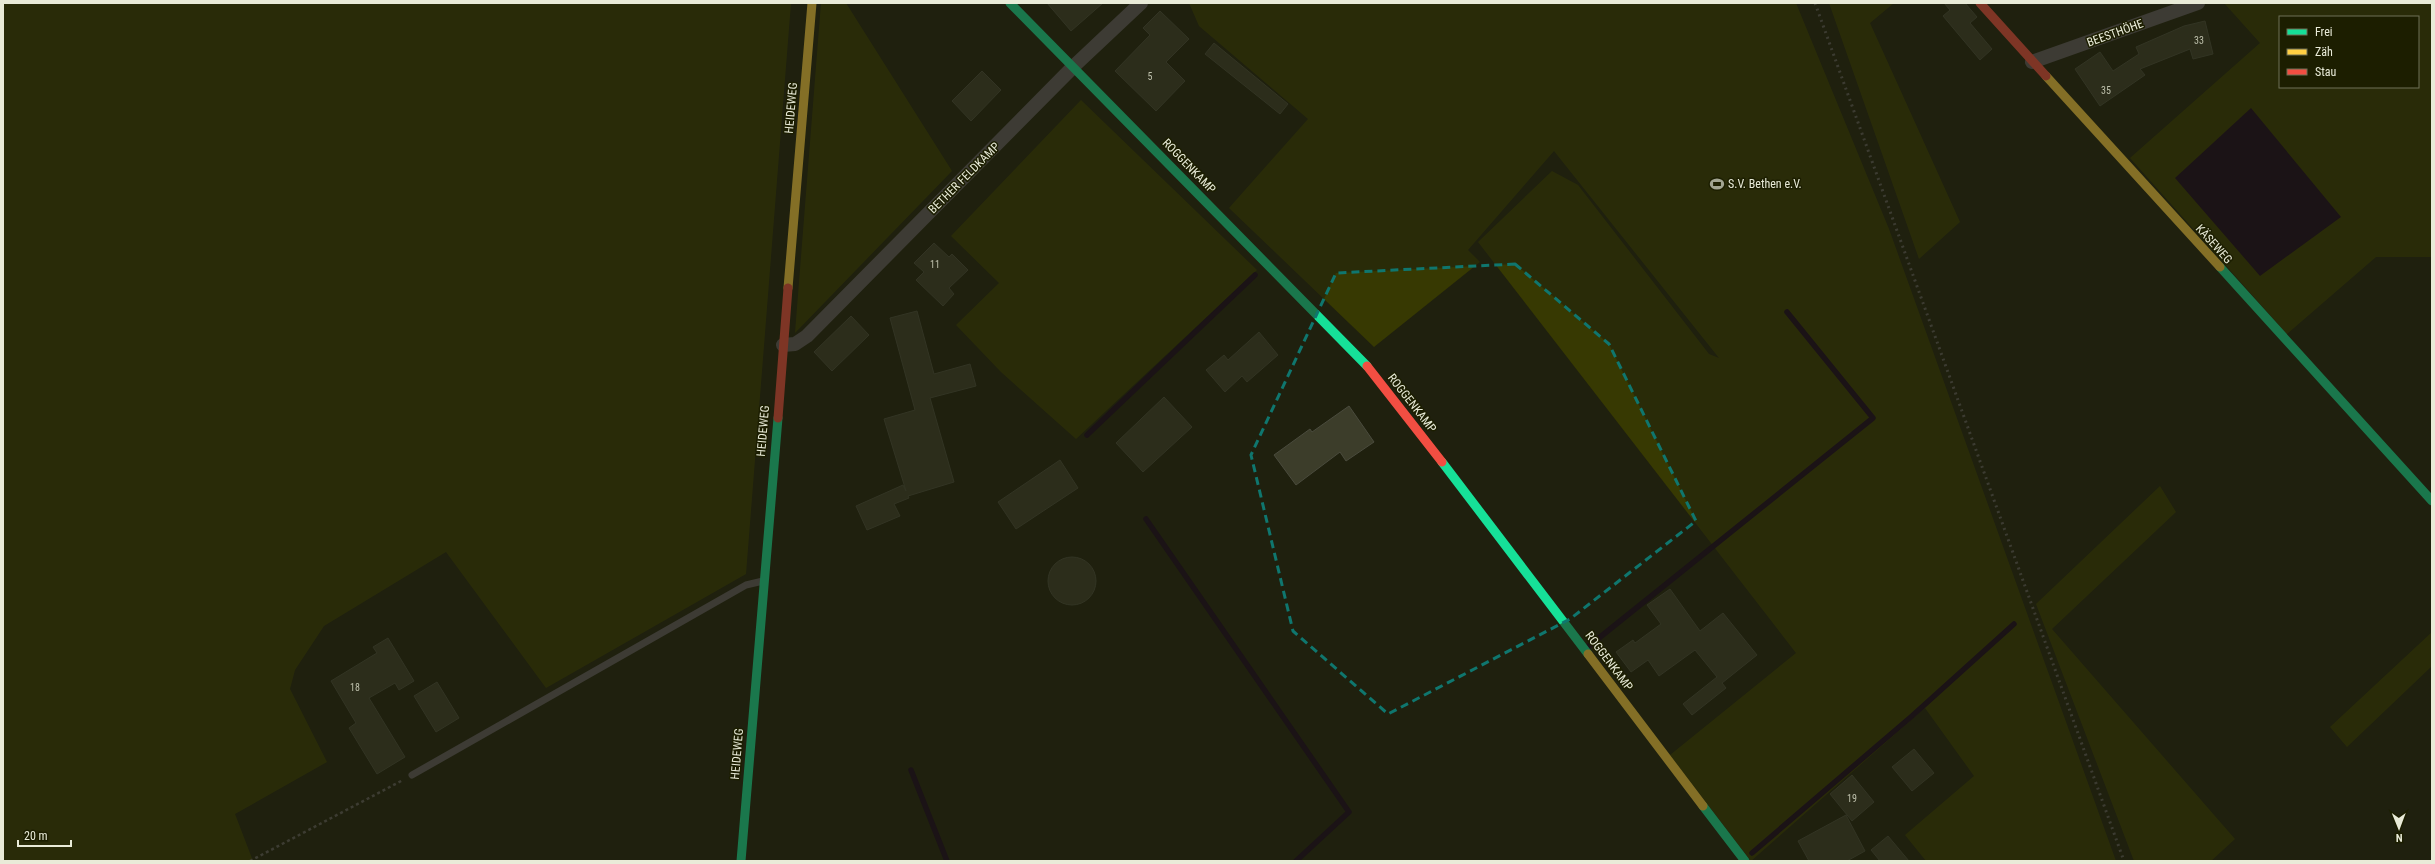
<svg xmlns="http://www.w3.org/2000/svg" width="2435" height="864" viewBox="0 0 2435 864" font-family="'Roboto Condensed',sans-serif">
	<style>
		.green { fill: #373902; fill-rule: evenodd }
		.water { fill: #17031f }
		.lines { fill: none; stroke-linecap: round; stroke-linejoin: round }
		.stream { stroke: #17031f; stroke-width: 5.5 }
		.building { fill: #3c3d2a; stroke: #4a4b3d }
		.path { stroke: #625e5e; stroke-width: 2.5; stroke-dasharray: 3 3; stroke-linecap: butt }
		.lane { stroke: #625b62; stroke-width: 7 }
		.street { stroke: #625b62; stroke-width: 14 }
		.fast { stroke: #16e098; stroke-width: 9 }
		.slow { stroke: #ffcf43; stroke-width: 9 }
		.jam { stroke: #f24e42; stroke-width: 9 }
		.rail { stroke: #605c5c; stroke-width: 3; stroke-dasharray: 2 4; stroke-linecap: butt }
		.marked { fill: none; stroke: #0f766e; stroke-width: 3; stroke-dasharray: 8 5; stroke-linejoin: round }
		.labels { text-anchor: middle; stroke-width: 3; stroke-linejoin: round; paint-order: stroke }
		.number-label { font-size: 10px; fill: #bec0ac }
		.street-label { font-size: 12px; fill: #e9ebd8; stroke: #1c1e00 }
		.poi-label { font-size: 12px; fill: #e9ebd8; stroke: #1c1e00; text-anchor: start }
	</style>
	<rect width="100%" height="100%" fill="#1f200e"/>
	<path class="green" d="M 3,3 L 791,3 L 746,574 L 546,688 L 446,552 L 324,626 L 295,670 L 290,689 L 327,762 L 235,814 L 253,861 L 3,861 Z
		M 821,3 L 846,3 L 952,171 L 795,333 Z
		M 1189,3 L 1796,3 L 1889,229 L 2116,861 L 1926,861 L 1905,835 L 1974,776 L 1925,708 L 1751,861 L 1670,755 L 1796,653 L 1478,242 L 1552,171 L 1578,185 L 1709,354 L 1719,358 L 1554,151 L 1468,250 L 1480,262 L 1374,347 L 1229,208 L 1308,119 L 1199,26 Z
		M 1829,3 L 1894,3 L 1870,23 L 1960,222 L 1919,259 Z
		M 2224,3 L 2432,3 L 2432,257 L 2376,257 L 2287,334 L 2130,158 L 2260,43 ZM 2280,17 L 2418,17 L 2418,87 L 2280,87 Z
		M 1081,100 L 1257,270 L 1076,439 L 1001,372 L 956,325 L 999,283 L 951,236 Z
		M 2160,486 L 2176,512 L 2052,629 L 2235,839 L 2211,861 L 2134,861 L 2036,604 Z
		M 2432,632 L 2432,666 L 2347,747 L 2330,727 Z"/>
	<path class="water" d="M 2251,108 L 2341,217 L 2260,276 L 2175,178 Z"/>
	<g class="lines">
		<path class="stream" d="M 1087,435 L 1255,275
			M 1146,519 L 1349,812 L 1296,861
			M 1589,646 L 1873,418 L 1787,312
			M 911,770 L 947,861
			M 1752,853 L 1912,716 L 2014,624"/>
	</g>
	<path class="building" d="M 1047,3 L 1103,3 L 1071,31 Z
		M 1944,3 L 1965,3 L 1977,17 L 1970,23 L 1992,49 L 1980,60 L 1943,16 L 1950,10 Z
		M 1160,11 L 1189,39 L 1166,62 L 1185,81 L 1156,111 L 1115,71 L 1150,35 L 1143,28 Z
		M 2205,21 L 2213,54 L 2193,59 L 2190,49 L 2140,69 L 2145,75 L 2100,106 L 2075,69 L 2100,52 L 2113,71 L 2139,54 L 2136,47 L 2184,26 Z
		M 1214,43 L 1288,104 L 1280,114 L 1205,54 Z
		M 982,71 L 1001,90 L 971,121 L 952,101 Z
		M 934,243 L 949,257 L 952,254 L 968,270 L 949,288 L 954,294 L 943,306 L 916,280 L 924,272 L 914,263 Z
		M 917,311 L 934,374 L 970,364 L 976,386 L 930,398 L 954,482 L 908,496 L 909,498 L 894,504 L 900,516 L 867,530 L 856,506 L 903,485 L 906,491 L 884,419 L 915,410 L 890,318 Z
		M 851,316 L 869,335 L 832,371 L 814,352 Z
		M 1259,332 L 1278,355 L 1247,382 L 1242,376 L 1225,392 L 1206,370 L 1224,355 L 1228,360 Z
		M 1164,397 L 1192,427 L 1143,472 L 1116,443 Z
		M 1349,406 L 1374,442 L 1346,461 L 1340,452 L 1296,485 L 1274,455 L 1310,429 L 1312,432 Z
		M 1060,460 L 1078,488 L 1016,529 L 998,502 Z
		M1048 581a24 24 0 1 1 48 0a24 24 0 1 1-48 0Z
		M 1670,589 L 1700,631 L 1723,613 L 1757,655 L 1722,683 L 1726,688 L 1692,715 L 1683,704 L 1717,677 L 1695,650 L 1659,676 L 1648,660 L 1631,672 L 1616,652 L 1633,640 L 1635,643 L 1661,624 L 1647,605 Z
		M 388,638 L 414,681 L 399,690 L 395,683 L 369,698 L 405,757 L 377,774 L 349,728 L 356,723 L 331,681 L 377,653 L 373,647 Z
		M 437,682 L 459,718 L 436,732 L 414,696 Z
		M 1914,749 L 1934,773 L 1912,791 L 1892,767 Z
		M 1852,775 L 1874,802 L 1852,821 L 1830,794 Z
		M 1846,815 L 1865,851 L 1847,861 L 1809,861 L 1798,841 Z
		M 1888,836 L 1909,861 L 1880,861 L 1871,850 Z"/>
	<g class="lines">
		<path class="path" d="M 250,861 L 403,780"/>
		<path class="lane" d="M 412,775 L 746,585 L 763,581"/>
		<path class="street" d="M 2032,62 L 2198,3
			M 783,345 L 795,344 L 807,336 L 1074,66 L 1141,3"/>
		<path class="fast" d="M 1010,3 L 1367,366
			M 2220,267 L 2432,501
			M 1442,462 L 1588,654
			M 1703,806 L 1745,861
			M 741,861 L 778,418"/>
		<path class="slow" d="M 2046,76 L 2220,267
			M 788,288 L 812,3
			M 1588,654 L 1703,806"/>
		<path class="jam" d="M 1980,3 L 2046,76
			M 1367,366 L 1442,462
			M 778,418 L 788,288"/>
		<path class="rail" d="M 1815,3 L 2124,861"/>
	</g>
	<path d="M0 0H2435V864H0ZM 1515,264 L 1609,344 L 1696,521 L 1570,619 L 1388,714 L 1293,631 L 1251,455 L 1336,273 Z" fill="#1f200e" fill-opacity=".55" fill-rule="evenodd"/>
	<path class="marked" d="M 1515,264 L 1609,344 L 1696,521 L 1570,619 L 1388,714 L 1293,631 L 1251,455 L 1336,273 Z"/>
	<defs>
		<symbol id="stadium-bare" viewBox="-9 -9 18 18"><path d="M0-5a6.5 5 0 1 0 0 10a6.5 5 0 1 0 0-10ZM-3.5-1.8h7v3.6h-7Z" fill="#a2a491" stroke="#1c1e00" stroke-width="2.5" paint-order="stroke"/></symbol>
	</defs>
	<g fill-rule="evenodd">
		<use href="#stadium-bare" x="1707" y="174" width="20" height="20"/>
	</g>
	<g class="labels">
		<g class="number-label">
			<text x="2199" y="44">33</text>
			<text x="1150" y="80">5</text>
			<text x="2106" y="94">35</text>
			<text x="935" y="268">11</text>
			<text x="355" y="691">18</text>
			<text x="1852" y="802">19</text>
		</g>
		<g class="street-label">
			<text transform="translate(2115 33) rotate(-20)" y="4">BEESTHÖHE</text>
			<text transform="translate(791 108) rotate(-85)" y="4">HEIDEWEG</text>
			<text transform="translate(1189 166) rotate(46)" y="4">ROGGENKAMP</text>
			<text transform="translate(964 178) rotate(-45)" y="4">BETHER FELDKAMP</text>
			<text transform="translate(2214 244) rotate(48)" y="4">KÄSEWEG</text>
			<text transform="translate(1412 403) rotate(52)" y="4">ROGGENKAMP</text>
			<text transform="translate(763 431) rotate(-85)" y="4">HEIDEWEG</text>
			<text transform="translate(1609 661) rotate(53)" y="4">ROGGENKAMP</text>
			<text transform="translate(737 754) rotate(-85)" y="4">HEIDEWEG</text>
		</g>
		<g class="poi-label">
			<text x="1728" y="188">S.V. Bethen e.V.</text>
		</g>
	</g>
	<rect width="2435" height="864" fill="none" stroke="#e9ebd8" stroke-width="8"/>
	<rect x="2279" y="16" width="140" height="72" fill="#1c1e00" stroke="#6e7056"/>
	<rect x="2287" y="29" width="20" height="6" fill="#16e098" stroke="#6e7056"/>
	<text x="2315" y="36" font-size="12" fill="#e9ebd8">Frei</text>
	<rect x="2287" y="49" width="20" height="6" fill="#ffcf43" stroke="#6e7056"/>
	<text x="2315" y="56" font-size="12" fill="#e9ebd8">Zäh</text>
	<rect x="2287" y="69" width="20" height="6" fill="#f24e42" stroke="#6e7056"/>
	<text x="2315" y="76" font-size="12" fill="#e9ebd8">Stau</text>
	<g transform="translate(2399 828) rotate(179)" stroke="#1c1e00" stroke-width="3" paint-order="stroke">
	<path d="M0-3L7 15L0 10L-7 15Z" fill="#e9ebd8"/>
	<text y="-6" font-size="11" font-weight="bold" text-anchor="middle" fill="#e9ebd8">N</text>
	</g>
	<path d="M18 840v6h53v-6" fill="none" stroke="#e9ebd8" stroke-width="2"/>
	<text x="24" y="840" font-size="12" fill="#e9ebd8" stroke="#1c1e00" stroke-width="3" paint-order="stroke">20 m</text>
</svg>
